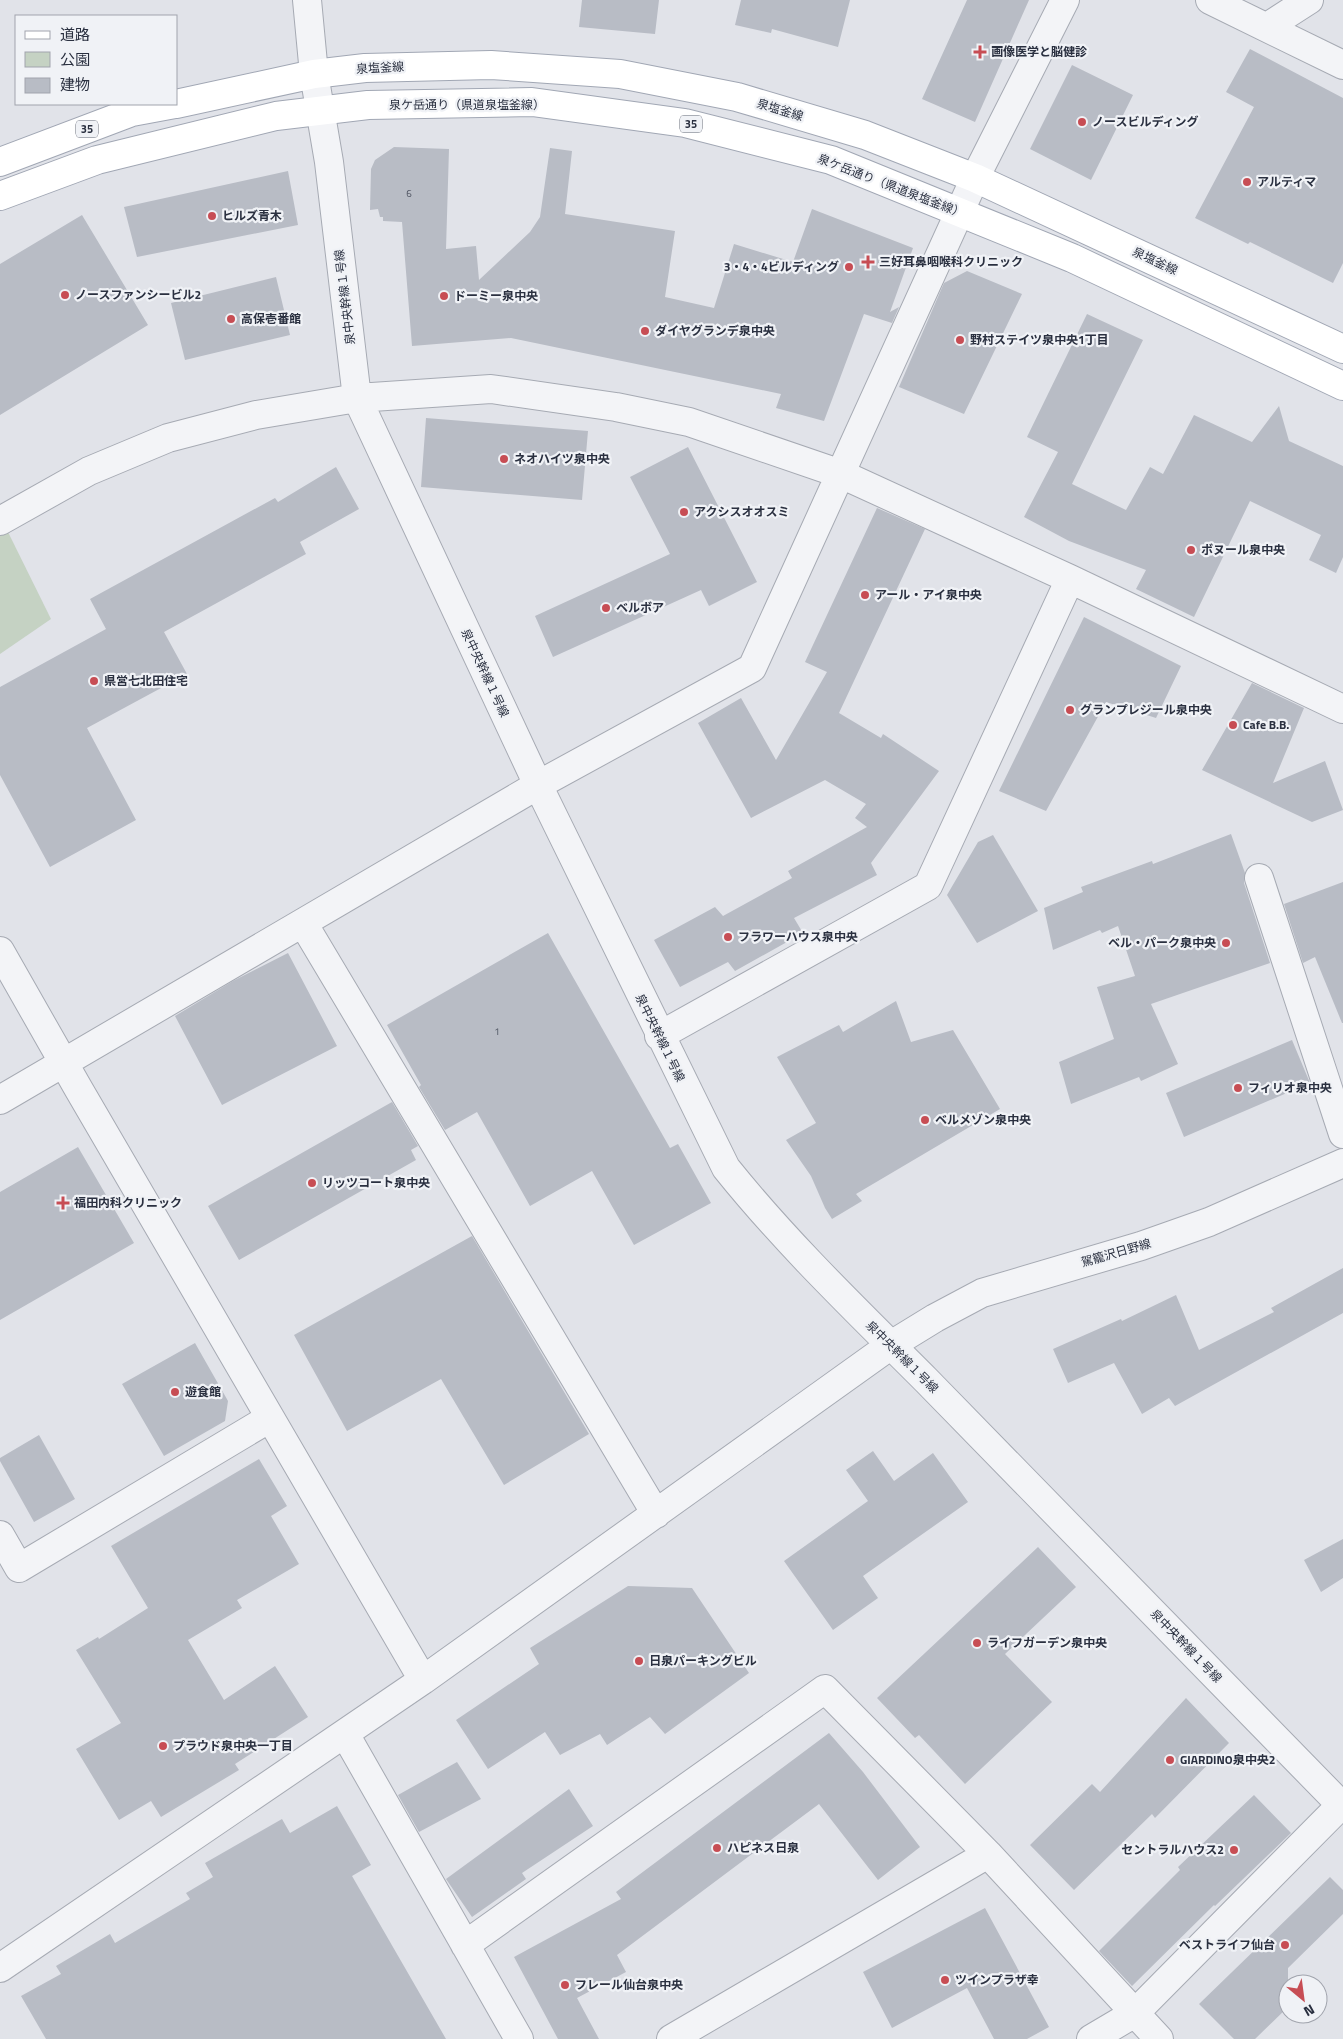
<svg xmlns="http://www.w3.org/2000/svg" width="1343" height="2039" viewBox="0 0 1343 2039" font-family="'Titillium Web','Noto Sans JP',sans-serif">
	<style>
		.green { fill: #c5d2c3 }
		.building { fill: #b8bcc5 }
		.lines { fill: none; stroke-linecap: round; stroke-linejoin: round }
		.minor-casing { stroke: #a6aab3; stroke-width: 30 }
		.major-casing { stroke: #a1a7b4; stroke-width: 30 }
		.minor { stroke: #f3f4f7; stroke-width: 28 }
		.major { stroke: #fff; stroke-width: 28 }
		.poi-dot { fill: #c74d54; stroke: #f0f2f6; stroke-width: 2 }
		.labels { text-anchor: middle; stroke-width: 4.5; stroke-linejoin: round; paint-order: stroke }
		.number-label { font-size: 10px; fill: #4e5361 }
		.shield { fill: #f0f2f6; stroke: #656a77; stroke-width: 1 }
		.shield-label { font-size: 11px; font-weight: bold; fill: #2a3040 }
		.poi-label { font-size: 12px; font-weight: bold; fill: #2a3040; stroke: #f0f2f6; text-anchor: start }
		.street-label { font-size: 12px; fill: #2a3040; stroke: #f0f2f6 }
	</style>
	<rect width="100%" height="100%" fill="#e1e3e9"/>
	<path class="green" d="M 7,530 L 51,619 L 0,654 L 0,534 Z"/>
	<path class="building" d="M 582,0 L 659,0 L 655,34 L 579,27 Z
		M 741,0 L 850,0 L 838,47 L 772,29 L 771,33 L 735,25 Z
		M 967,0 L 1029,0 L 975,122 L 922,99 Z
		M 1250,49 L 1343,98 L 1343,263 L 1333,283 L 1250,242 L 1248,244 L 1195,218 L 1254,107 L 1226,92 Z
		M 1072,65 L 1133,95 L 1091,180 L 1030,149 Z
		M 394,147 L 449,149 L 446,249 L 476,246 L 479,280 L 530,232 L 540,217 L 550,148 L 572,151 L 565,214 L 675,231 L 665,297 L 714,308 L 734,244 L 793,262 L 812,209 L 913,248 L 890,312 L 899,307 L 892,323 L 864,314 L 824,421 L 776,408 L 781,394 L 511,338 L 412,346 L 402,222 L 383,221 L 383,217 L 380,217 L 378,209 L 370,210 L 371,169 L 375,160 Z
		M 288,171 L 298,225 L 137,257 L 124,207 Z
		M 82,215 L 148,325 L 0,415 L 0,264 Z
		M 967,271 L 1022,294 L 964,414 L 899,387 L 944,283 Z
		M 276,277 L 290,335 L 185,360 L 171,303 Z
		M 1087,314 L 1143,340 L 1072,484 L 1126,510 L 1150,467 L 1163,474 L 1194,415 L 1252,442 L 1279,406 L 1289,441 L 1343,466 L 1343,557 L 1336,573 L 1309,560 L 1321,535 L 1250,501 L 1194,617 L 1136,589 L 1146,570 L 1069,541 L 1024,517 L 1058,452 L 1027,437 Z
		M 426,418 L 588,431 L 582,500 L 421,487 Z
		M 688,447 L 757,582 L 709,606 L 701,590 L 553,657 L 535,616 L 670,554 L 630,477 Z
		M 336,467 L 359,509 L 300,542 L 306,554 L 164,632 L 187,674 L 87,728 L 136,820 L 50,867 L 0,775 L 0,687 L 106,629 L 90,599 L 275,498 L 278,502 Z
		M 877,508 L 925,529 L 839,713 L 881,738 L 883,734 L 939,771 L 871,863 L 877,875 L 794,918 L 803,933 L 735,971 L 728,962 L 680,987 L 654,940 L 715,907 L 723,916 L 792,878 L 788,871 L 867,827 L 855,818 L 866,804 L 825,780 L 751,818 L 698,723 L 741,698 L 776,760 L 827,672 L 805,662 Z
		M 1084,617 L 1181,666 L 1156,718 L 1106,702 L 1046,811 L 999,791 Z
		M 1252,683 L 1304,708 L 1273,783 L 1325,761 L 1343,810 L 1312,822 L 1202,770 Z
		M 1231,834 L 1245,873 L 1244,883 L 1270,963 L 1151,1004 L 1178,1064 L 1141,1081 L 1139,1077 L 1071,1104 L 1059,1062 L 1114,1039 L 1097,987 L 1135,976 L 1118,926 L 1102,933 L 1100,930 L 1053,950 L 1044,908 L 1083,892 L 1081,887 L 1152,861 L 1153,864 Z
		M 993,835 L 1038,911 L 977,943 L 947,895 L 978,842 Z
		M 1343,882 L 1343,1023 L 1342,1023 L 1315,957 L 1303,963 L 1284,904 Z
		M 548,933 L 670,1148 L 678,1144 L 711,1203 L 634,1245 L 592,1171 L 530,1206 L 477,1112 L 445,1130 L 419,1087 L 421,1085 L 387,1025 Z
		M 288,953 L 337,1046 L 222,1105 L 175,1016 L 233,981 Z
		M 896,1001 L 911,1042 L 953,1030 L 1000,1109 L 856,1194 L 862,1201 L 832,1219 L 825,1208 L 811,1176 L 786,1140 L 816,1123 L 777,1057 L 839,1025 L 843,1032 Z
		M 1292,1040 L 1310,1083 L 1184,1137 L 1166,1093 Z
		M 392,1102 L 418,1146 L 411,1150 L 416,1160 L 239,1260 L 208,1206 Z
		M 78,1147 L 134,1243 L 0,1320 L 0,1192 Z
		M 472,1236 L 589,1434 L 504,1485 L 441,1379 L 347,1431 L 294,1335 Z
		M 1343,1268 L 1343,1313 L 1175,1406 L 1169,1398 L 1142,1414 L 1114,1363 L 1068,1383 L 1053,1349 L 1121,1319 L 1122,1321 L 1176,1295 L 1199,1350 L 1274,1312 L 1271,1308 Z
		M 195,1343 L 228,1401 L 225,1421 L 164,1456 L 122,1384 Z
		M 39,1435 L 75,1499 L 34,1522 L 0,1461 L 0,1458 Z
		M 873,1451 L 894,1481 L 933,1453 L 968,1502 L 863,1576 L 878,1598 L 833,1630 L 784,1561 L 868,1501 L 846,1470 Z
		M 259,1459 L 287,1506 L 271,1516 L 299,1564 L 237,1600 L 242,1608 L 188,1640 L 224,1700 L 275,1666 L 308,1717 L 235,1764 L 239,1770 L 161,1817 L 151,1801 L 119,1820 L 76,1749 L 121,1723 L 76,1650 L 98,1637 L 99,1639 L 148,1608 L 111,1546 Z
		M 1343,1539 L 1343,1578 L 1321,1592 L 1304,1560 Z
		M 1038,1547 L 1076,1587 L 1005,1654 L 1052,1702 L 965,1784 L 919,1735 L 915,1738 L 877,1698 Z
		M 628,1586 L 692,1588 L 749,1673 L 665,1734 L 650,1717 L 607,1745 L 600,1734 L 560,1755 L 545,1732 L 488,1769 L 456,1720 L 539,1664 L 530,1648 Z
		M 1186,1698 L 1229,1743 L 1155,1818 L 1152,1814 L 1074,1890 L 1030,1845 L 1092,1784 L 1100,1792 Z
		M 829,1733 L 863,1772 L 920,1847 L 878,1880 L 819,1804 L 617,1955 L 626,1972 L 577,1998 L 599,2039 L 558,2039 L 514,1957 L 621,1899 L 616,1892 Z
		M 457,1762 L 481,1799 L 419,1832 L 398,1795 Z
		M 569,1789 L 593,1826 L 522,1873 L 526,1879 L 472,1917 L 446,1879 Z
		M 1254,1795 L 1291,1833 L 1215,1906 L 1214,1905 L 1132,1986 L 1099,1951 L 1180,1870 L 1178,1867 Z
		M 337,1806 L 371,1865 L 352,1876 L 446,2039 L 46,2039 L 21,1996 L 61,1974 L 56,1966 L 110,1934 L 115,1943 L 190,1899 L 186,1893 L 213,1877 L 205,1863 L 282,1819 L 290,1833 Z
		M 1330,1877 L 1343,1890 L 1343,1914 L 1288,1968 L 1288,2007 L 1255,2039 L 1234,2039 L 1199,2004 Z
		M 985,1908 L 1049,2027 L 1027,2039 L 994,2039 L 967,1988 L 892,2028 L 863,1972 Z"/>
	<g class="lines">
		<defs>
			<path id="minor" d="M 307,0 L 314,74 L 329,162 L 357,398 L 538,785 L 726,1168 C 787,1244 858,1312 927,1381 L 1343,1807
				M 1210,0 L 1343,65
				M 1267,27 L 1309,0
				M 0,521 L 89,471 L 168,438 L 256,415 L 357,398 L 491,389 L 616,407 L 689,422 L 841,474 L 1070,579 L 1343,709
				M 1259,878 L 1343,1134
				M 303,923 L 656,1514
				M 0,951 L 78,1088 L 423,1680
				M 659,1036 L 928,886 L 1070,579
				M 0,1100 L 538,785 L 752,668 L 975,178 L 1065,0
				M 0,1535 L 19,1568 L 270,1418
				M 345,1734 L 519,2039
				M 465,1945 L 825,1689 L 988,1854 L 1159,2039
				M 0,1968 L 423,1680 L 891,1345 L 935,1318 L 982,1293 L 1141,1246 L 1209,1222 L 1343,1163
				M 671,2039 L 988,1854
				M 1091,2039 L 1135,2013 L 1341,1805"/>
			<path id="major" d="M 176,104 L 314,74 L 365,68 L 491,65 L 620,74 L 737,97 L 865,135 L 975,178 L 1343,349
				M 0,162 L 132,112 L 175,104
				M 0,196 L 97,160 L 276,116 L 368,105 L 532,102 L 685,123 L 831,160 L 1072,258 L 1343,386"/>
		</defs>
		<use href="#minor" class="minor-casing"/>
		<use href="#major" class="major-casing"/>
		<use href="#minor" class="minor"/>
		<use href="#major" class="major"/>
	</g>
	<g class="poi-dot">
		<path d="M977.5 44.5h5v5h5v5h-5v5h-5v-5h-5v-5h5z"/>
		<circle cx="1082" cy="122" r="5"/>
		<circle cx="1247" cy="182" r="5"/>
		<circle cx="212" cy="216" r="5"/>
		<path d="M865.5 254.5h5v5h5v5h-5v5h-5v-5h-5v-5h5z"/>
		<circle cx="849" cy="267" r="5"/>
		<circle cx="65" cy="295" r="5"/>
		<circle cx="444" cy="296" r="5"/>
		<circle cx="231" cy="319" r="5"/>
		<circle cx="645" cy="331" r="5"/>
		<circle cx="960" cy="340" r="5"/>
		<circle cx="504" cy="459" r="5"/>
		<circle cx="684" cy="512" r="5"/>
		<circle cx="1191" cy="550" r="5"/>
		<circle cx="865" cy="595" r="5"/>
		<circle cx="606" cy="608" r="5"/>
		<circle cx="94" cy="681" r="5"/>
		<circle cx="1070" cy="710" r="5"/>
		<circle cx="1233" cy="725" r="5"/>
		<circle cx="728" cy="937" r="5"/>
		<circle cx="1226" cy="943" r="5"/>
		<circle cx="1238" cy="1088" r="5"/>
		<circle cx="925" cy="1120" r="5"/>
		<circle cx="312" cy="1183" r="5"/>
		<path d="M60.5 1195.5h5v5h5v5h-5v5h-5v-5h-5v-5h5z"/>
		<circle cx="175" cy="1392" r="5"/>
		<circle cx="977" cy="1643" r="5"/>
		<circle cx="639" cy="1661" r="5"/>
		<circle cx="163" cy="1746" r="5"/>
		<circle cx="1170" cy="1760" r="5"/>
		<circle cx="717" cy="1848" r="5"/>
		<circle cx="1234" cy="1850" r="5"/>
		<circle cx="1285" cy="1945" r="5"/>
		<circle cx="945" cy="1980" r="5"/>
		<circle cx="565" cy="1985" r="5"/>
	</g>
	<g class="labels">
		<g class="number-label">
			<text x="409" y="197">6</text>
			<text x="497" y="1035">1</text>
		</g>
		<g class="shield">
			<rect x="680" y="115.5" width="22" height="17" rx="4"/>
			<rect x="76" y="120.5" width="22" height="17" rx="4"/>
		</g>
		<g class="shield-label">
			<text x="691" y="128">35</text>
			<text x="87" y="133">35</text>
		</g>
		<g class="poi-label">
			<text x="991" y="56">画像医学と脳健診</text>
			<text x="1092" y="126">ノースビルディング</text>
			<text x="1257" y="186">アルティマ</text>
			<text x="222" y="220">ヒルズ青木</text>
			<text x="879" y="266">三好耳鼻咽喉科クリニック</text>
			<text x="839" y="271" text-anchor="end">3・4・4ビルディング</text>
			<text x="75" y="299">ノースファンシービル2</text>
			<text x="454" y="300">ドーミー泉中央</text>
			<text x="241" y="323">高保壱番館</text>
			<text x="655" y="335">ダイヤグランデ泉中央</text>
			<text x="970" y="344">野村ステイツ泉中央1丁目</text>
			<text x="514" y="463">ネオハイツ泉中央</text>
			<text x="694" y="516">アクシスオオスミ</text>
			<text x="1201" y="554">ボヌール泉中央</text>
			<text x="875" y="599">アール・アイ泉中央</text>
			<text x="616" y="612">ベルボア</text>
			<text x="104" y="685">県営七北田住宅</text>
			<text x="1080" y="714">グランプレジール泉中央</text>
			<text x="1243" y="729">Cafe B.B.</text>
			<text x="738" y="941">フラワーハウス泉中央</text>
			<text x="1216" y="947" text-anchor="end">ベル・パーク泉中央</text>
			<text x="1248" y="1092">フィリオ泉中央</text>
			<text x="935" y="1124">ベルメゾン泉中央</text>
			<text x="322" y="1187">リッツコート泉中央</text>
			<text x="74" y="1207">福田内科クリニック</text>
			<text x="185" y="1396">遊食館</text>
			<text x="987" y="1647">ライフガーデン泉中央</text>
			<text x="649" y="1665">日泉パーキングビル</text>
			<text x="173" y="1750">プラウド泉中央一丁目</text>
			<text x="1180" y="1764">GIARDINO泉中央2</text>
			<text x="727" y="1852">ハピネス日泉</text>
			<text x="1224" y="1854" text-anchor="end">セントラルハウス2</text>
			<text x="1275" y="1949" text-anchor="end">ベストライフ仙台</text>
			<text x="955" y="1984">ツインプラザ幸</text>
			<text x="575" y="1989">フレール仙台泉中央</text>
		</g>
		<g class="street-label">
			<text transform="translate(380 68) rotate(-3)" y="4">泉塩釜線</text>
			<text x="467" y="109">泉ケ岳通り（県道泉塩釜線）</text>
			<text transform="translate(780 110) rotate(17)" y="4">泉塩釜線</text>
			<text transform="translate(891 186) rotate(21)" y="4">泉ケ岳通り（県道泉塩釜線）</text>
			<text transform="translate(1155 261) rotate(25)" y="4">泉塩釜線</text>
			<text transform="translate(345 297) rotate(-97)" y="4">泉中央幹線１号線</text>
			<text transform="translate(485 673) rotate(65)" y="4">泉中央幹線１号線</text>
			<text transform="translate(660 1038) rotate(64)" y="4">泉中央幹線１号線</text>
			<text transform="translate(1116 1253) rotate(-16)" y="4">駕籠沢日野線</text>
			<text transform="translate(902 1357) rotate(45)" y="4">泉中央幹線１号線</text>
			<text transform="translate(1186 1646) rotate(46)" y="4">泉中央幹線１号線</text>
		</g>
	</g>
	<rect x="15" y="15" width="162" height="90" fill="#f0f2f6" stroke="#a1a4ad"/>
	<rect x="25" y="31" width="25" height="8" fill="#ffffff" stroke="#a1a4ad"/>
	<text x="60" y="40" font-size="15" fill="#2a3040">道路</text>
	<rect x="25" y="52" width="25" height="15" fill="#c5d2c3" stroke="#a1a4ad"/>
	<text x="60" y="65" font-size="15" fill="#2a3040">公園</text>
	<rect x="25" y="78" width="25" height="15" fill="#b8bcc5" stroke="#a1a4ad"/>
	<text x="60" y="90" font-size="15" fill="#2a3040">建物</text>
	<g transform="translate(1303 1999) rotate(151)"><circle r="24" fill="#f0f2f6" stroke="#a1a4ad"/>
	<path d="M0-4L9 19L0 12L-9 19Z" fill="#c74d54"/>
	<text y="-8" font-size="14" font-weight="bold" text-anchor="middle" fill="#2a3040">N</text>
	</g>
</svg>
